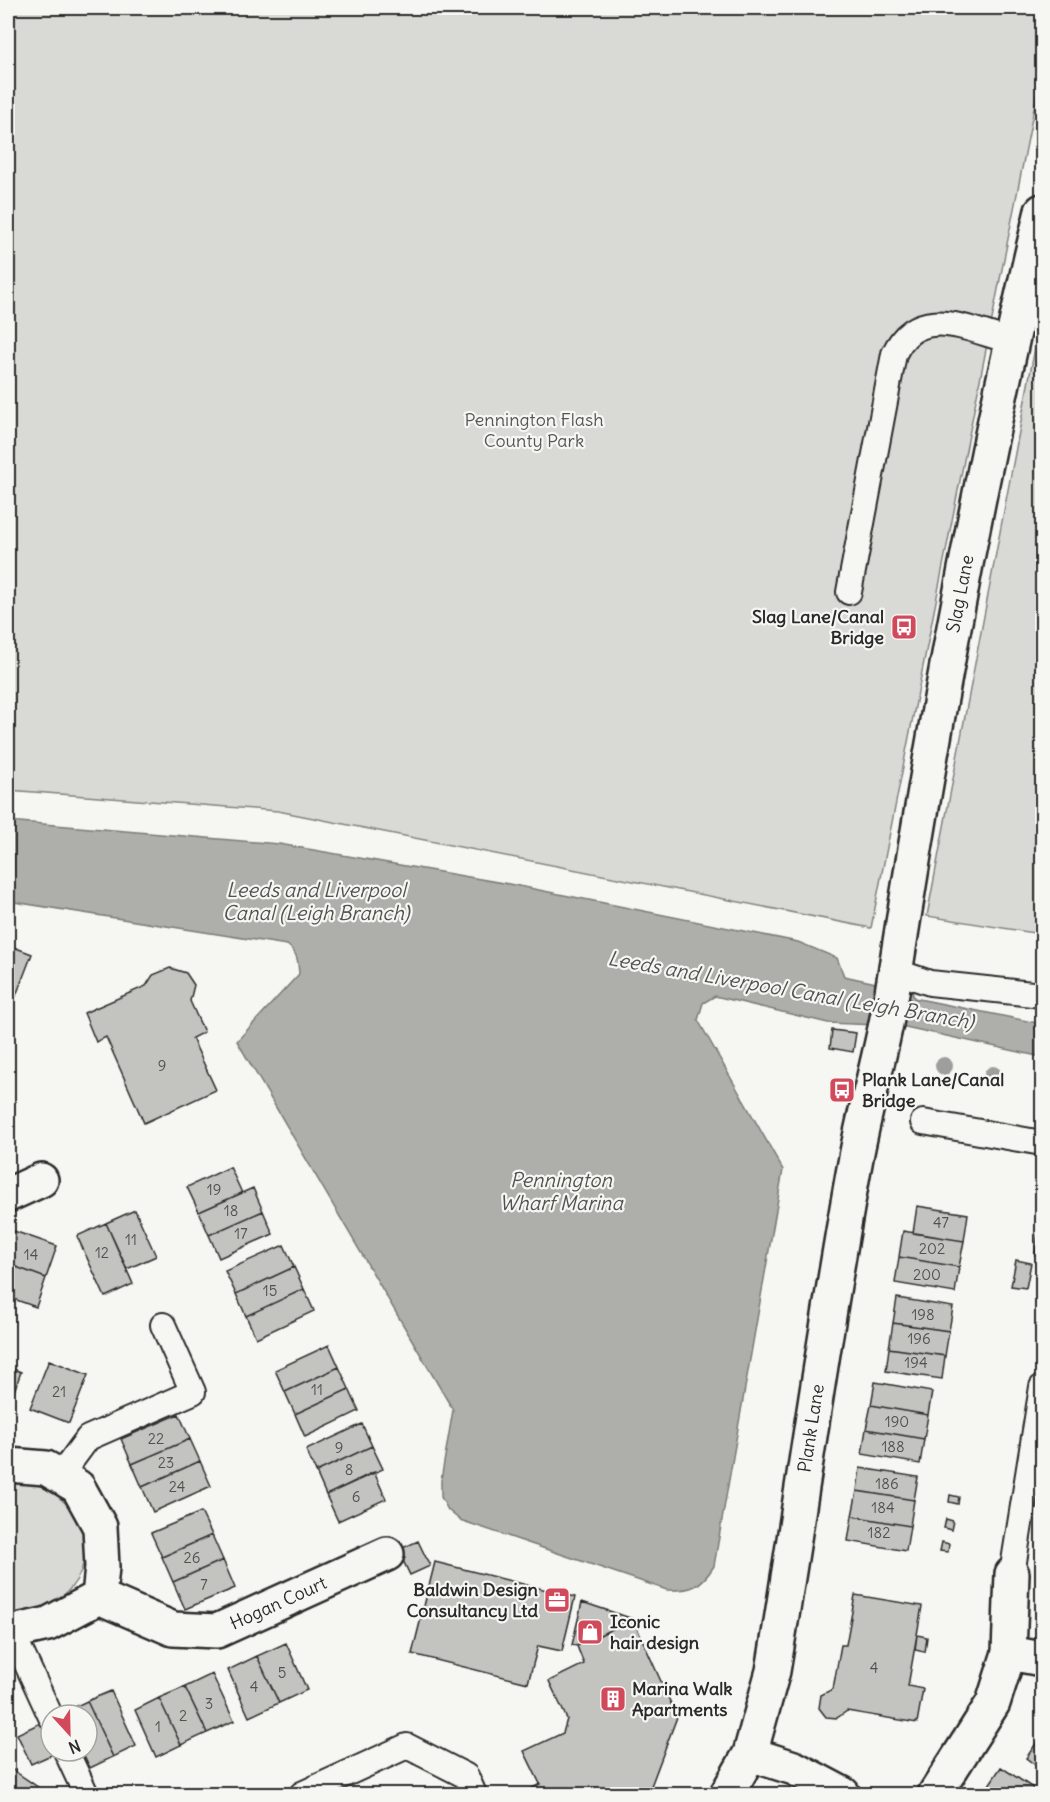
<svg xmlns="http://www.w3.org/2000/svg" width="1050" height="1802" viewBox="0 0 1050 1802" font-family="Delius,sans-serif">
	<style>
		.green { fill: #d9d9d5; stroke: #828280; stroke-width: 1.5 }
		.water { fill: #aeaeab; stroke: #7a7a78; stroke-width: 1.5 }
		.building { fill: #c3c3c0; stroke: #2b2b2b; stroke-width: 1.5 }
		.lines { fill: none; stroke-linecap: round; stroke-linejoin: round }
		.service-casing { stroke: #2b2b2b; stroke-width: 28 }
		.minor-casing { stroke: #2b2b2b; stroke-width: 38 }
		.tertiary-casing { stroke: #2b2b2b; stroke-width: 38 }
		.service { stroke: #f6f6f2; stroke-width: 24 }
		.minor { stroke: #f6f6f2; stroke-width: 33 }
		.tertiary { stroke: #f6f6f2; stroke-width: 33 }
		.tree { fill: #9e9e9c }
		.labels { text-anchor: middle; stroke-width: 4.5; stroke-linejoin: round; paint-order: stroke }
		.number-label { font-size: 15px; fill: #515150 }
		.park-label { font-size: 18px; fill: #565656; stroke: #f6f6f2 }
		.street-label { font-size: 18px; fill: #2b2b2b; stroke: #f6f6f2 }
		.poi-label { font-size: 18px; font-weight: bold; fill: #2b2b2b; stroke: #f6f6f2; text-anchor: start }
		.water-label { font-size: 20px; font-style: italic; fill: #525251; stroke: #f6f6f2 }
	</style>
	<rect width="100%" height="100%" fill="#f6f6f2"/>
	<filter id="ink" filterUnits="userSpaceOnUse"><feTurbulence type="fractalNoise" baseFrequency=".0167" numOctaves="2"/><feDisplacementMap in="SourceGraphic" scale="12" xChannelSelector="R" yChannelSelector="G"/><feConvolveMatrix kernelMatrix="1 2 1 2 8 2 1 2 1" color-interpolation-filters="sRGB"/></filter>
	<g filter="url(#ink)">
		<path class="green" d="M 8,8 L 1042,8 L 1042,68 L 871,928 L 278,811 L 8,790 Z
			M 1042,311 L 1042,924 L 1034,933 L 927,916 Z
			M 22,1481 C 75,1488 109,1554 64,1595 C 48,1609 28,1611 8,1614 L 8,1482 Z"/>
		<path class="water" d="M 8,821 L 279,844 L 509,884 L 798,942 L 837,958 L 844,976 L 912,991 L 914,998 L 1042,1024 L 1042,1057 L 901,1026 L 828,1023 L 715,996 L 703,1003 L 698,1020 L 783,1170 L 714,1566 C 701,1587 691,1591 667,1590 L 460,1520 L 448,1510 L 441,1497 L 441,1480 L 453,1410 L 237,1041 L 299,974 C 298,961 298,953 287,945 L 8,901 Z"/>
		<path class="building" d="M 8,945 L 32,954 L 12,1006 L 8,1004 Z
			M 170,968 L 186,973 L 194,985 L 190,1001 L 204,1032 L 192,1038 L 216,1090 L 144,1123 L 106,1037 L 96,1042 L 84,1013 L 146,986 L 153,975 Z
			M 832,1030 L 856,1033 L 853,1052 L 830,1048 Z
			M 230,1167 L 242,1193 L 199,1212 L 187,1187 Z
			M 253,1188 L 263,1211 L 209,1235 L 199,1212 Z
			M 1042,1201 L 1042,1256 L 1035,1255 Z
			M 917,1206 L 968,1214 L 964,1241 L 913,1233 Z
			M 135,1210 L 156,1256 L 127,1269 L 106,1223 Z
			M 263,1211 L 273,1234 L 219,1258 L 209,1235 Z
			M 106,1223 L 133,1284 L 105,1297 L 77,1236 Z
			M 8,1229 L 57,1246 L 46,1278 L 8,1264 Z
			M 903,1231 L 964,1241 L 959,1267 L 899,1257 Z
			M 284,1245 L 294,1267 L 236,1294 L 225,1271 Z
			M 899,1257 L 959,1267 L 955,1293 L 895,1283 Z
			M 1016,1260 L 1031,1263 L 1026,1288 L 1011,1286 Z
			M 8,1264 L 46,1278 L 36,1307 L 8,1297 Z
			M 294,1267 L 304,1289 L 246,1316 L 236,1294 Z
			M 304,1289 L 314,1311 L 256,1338 L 246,1316 Z
			M 897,1298 L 953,1307 L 949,1331 L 893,1323 Z
			M 893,1323 L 949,1331 L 945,1356 L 889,1348 Z
			M 329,1345 L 339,1367 L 285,1392 L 275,1370 Z
			M 889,1348 L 945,1356 L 942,1379 L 886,1371 Z
			M 49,1360 L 88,1375 L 69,1423 L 30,1408 Z
			M 8,1367 L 21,1372 L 8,1408 Z
			M 339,1367 L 349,1389 L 295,1414 L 285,1392 Z
			M 875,1382 L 932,1392 L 928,1415 L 871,1405 Z
			M 349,1389 L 359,1411 L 305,1437 L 295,1414 Z
			M 871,1405 L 928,1415 L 924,1439 L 866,1429 Z
			M 179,1414 L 190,1439 L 132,1464 L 121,1439 Z
			M 362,1424 L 372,1446 L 316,1472 L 306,1450 Z
			M 866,1429 L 924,1439 L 920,1464 L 862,1454 Z
			M 190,1439 L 200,1461 L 142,1487 L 132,1464 Z
			M 372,1446 L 383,1469 L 326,1495 L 316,1472 Z
			M 200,1461 L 211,1486 L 153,1512 L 142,1487 Z
			M 860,1468 L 918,1477 L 914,1500 L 857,1491 Z
			M 374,1472 L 386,1499 L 338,1521 L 326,1495 Z
			M 857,1491 L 914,1500 L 910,1526 L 852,1516 Z
			M 950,1495 L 959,1497 L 958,1504 L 949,1502 Z
			M 201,1512 L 212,1535 L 162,1557 L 151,1533 Z
			M 852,1516 L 910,1526 L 906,1551 L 848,1541 Z
			M 946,1519 L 953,1521 L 951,1530 L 944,1528 Z
			M 212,1535 L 223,1560 L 173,1582 L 162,1557 Z
			M 418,1541 L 430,1566 L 410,1575 L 398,1550 Z
			M 942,1542 L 949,1544 L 948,1552 L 940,1551 Z
			M 223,1560 L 235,1588 L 185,1609 L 173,1582 Z
			M 435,1562 L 575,1597 L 562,1651 L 538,1646 L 528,1683 L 412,1654 Z
			M 855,1595 L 922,1606 L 908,1686 L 923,1689 L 917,1723 L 847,1711 L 837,1718 L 826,1717 L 819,1708 L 821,1695 L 833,1689 L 841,1645 L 846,1645 Z
			M 582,1602 L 633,1619 L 577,1646 L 572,1645 Z
			M 633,1619 L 677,1717 L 648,1794 L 526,1794 L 525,1792 L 540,1784 L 524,1751 L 563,1733 L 567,1719 L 549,1681 L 584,1664 L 577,1646 Z
			M 917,1635 L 927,1637 L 925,1652 L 915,1650 Z
			M 286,1643 L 307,1690 L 279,1703 L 257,1656 Z
			M 257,1656 L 279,1703 L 249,1717 L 228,1670 Z
			M 212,1674 L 234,1721 L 207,1733 L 185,1687 Z
			M 185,1687 L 207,1733 L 181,1745 L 159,1698 Z
			M 111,1691 L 136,1746 L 113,1757 L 87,1701 Z
			M 159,1698 L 181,1745 L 156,1757 L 135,1710 Z
			M 87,1701 L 113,1757 L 90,1768 L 82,1751 L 87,1751 L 87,1715 L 66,1715 L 64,1712 Z
			M 51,1718 L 51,1751 L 60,1751 L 31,1764 L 17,1734 Z
			M 1042,1735 L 1042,1770 L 1026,1758 Z
			M 1001,1767 L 1042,1794 L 983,1794 Z
			M 10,1768 L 48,1794 L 8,1794 Z"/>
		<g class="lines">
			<defs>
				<path id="service" d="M 849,592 L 894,354 C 918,302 968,330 1011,341
					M 895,971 L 930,983 L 1042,995
					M 923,1122 L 1042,1143
					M 60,1476 L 88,1438 L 193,1392 L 163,1325
					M 1012,1574 L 1042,1387
					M 12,1632 L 51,1717
					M 66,1751 L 86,1794
					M 302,1794 L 407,1746 L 466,1776 L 474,1794"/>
				<g id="minor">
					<path d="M 8,1195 L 41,1180"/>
					<path d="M 8,1465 L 46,1468 L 78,1487 L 100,1527 L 102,1567 L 99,1597 L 48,1624 L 8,1633"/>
					<path id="s1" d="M 99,1597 L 173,1629 L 217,1631 L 387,1554"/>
					<path d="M 1009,1653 L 1042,1659"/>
					<path d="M 750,1754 L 794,1768 L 843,1794"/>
					<path d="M 935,1794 L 993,1703 L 1009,1653 L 1012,1574"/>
				</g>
				<g id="tertiary">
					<path id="s2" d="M 727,1794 L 750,1754 L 773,1671 C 801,1502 824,1332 855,1163 C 866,1101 885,1042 894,980 C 934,722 981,465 1042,211"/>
				</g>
			</defs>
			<use href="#service" class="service-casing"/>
			<use href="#minor" class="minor-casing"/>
			<use href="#tertiary" class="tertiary-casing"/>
			<use href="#service" class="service"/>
			<use href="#minor" class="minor"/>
			<use href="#tertiary" class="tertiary"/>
		</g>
		<g class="tree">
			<circle cx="944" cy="1066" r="9"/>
			<circle cx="993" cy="1075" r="9"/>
		</g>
	</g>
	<defs>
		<symbol id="bus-square" viewBox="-11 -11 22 22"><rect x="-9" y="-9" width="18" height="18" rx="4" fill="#d1495b" stroke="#f6f6f2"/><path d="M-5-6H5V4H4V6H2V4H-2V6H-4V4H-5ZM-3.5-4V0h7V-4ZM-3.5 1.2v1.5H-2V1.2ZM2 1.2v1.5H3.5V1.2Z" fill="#fff"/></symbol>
		<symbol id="office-square" viewBox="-11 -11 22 22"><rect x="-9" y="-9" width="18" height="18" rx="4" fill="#d1495b" stroke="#f6f6f2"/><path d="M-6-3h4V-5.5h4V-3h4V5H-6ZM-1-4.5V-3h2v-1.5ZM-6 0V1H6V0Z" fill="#fff"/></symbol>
		<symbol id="shop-square" viewBox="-11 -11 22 22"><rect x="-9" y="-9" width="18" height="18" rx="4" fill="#d1495b" stroke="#f6f6f2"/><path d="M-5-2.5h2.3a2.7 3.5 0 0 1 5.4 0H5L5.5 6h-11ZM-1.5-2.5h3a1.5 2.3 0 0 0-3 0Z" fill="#fff"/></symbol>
		<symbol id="building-square" viewBox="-11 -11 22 22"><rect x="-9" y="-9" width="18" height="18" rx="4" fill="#d1495b" stroke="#f6f6f2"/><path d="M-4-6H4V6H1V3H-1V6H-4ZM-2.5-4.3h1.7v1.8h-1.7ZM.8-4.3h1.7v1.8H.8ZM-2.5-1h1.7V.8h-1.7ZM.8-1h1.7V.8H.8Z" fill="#fff"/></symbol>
	</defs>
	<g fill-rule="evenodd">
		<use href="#bus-square" x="889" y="612" width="30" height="30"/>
		<use href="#bus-square" x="827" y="1075" width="30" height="30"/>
		<use href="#office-square" x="542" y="1585" width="30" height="30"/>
		<use href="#shop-square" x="575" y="1617" width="30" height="30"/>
		<use href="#building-square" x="598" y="1684" width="30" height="30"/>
	</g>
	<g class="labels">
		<g class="number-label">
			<text x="162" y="1071">9</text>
			<text x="214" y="1195">19</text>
			<text x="231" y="1216">18</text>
			<text x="941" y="1228">47</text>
			<text x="241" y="1239">17</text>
			<text x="131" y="1245">11</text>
			<text x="932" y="1254">202</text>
			<text x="102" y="1258">12</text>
			<text x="31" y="1260">14</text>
			<text x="927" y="1280">200</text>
			<text x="270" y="1296">15</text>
			<text x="923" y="1320">198</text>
			<text x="919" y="1344">196</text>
			<text x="916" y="1368">194</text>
			<text x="317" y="1395">11</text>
			<text x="59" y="1397">21</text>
			<text x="897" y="1427">190</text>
			<text x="156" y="1444">22</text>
			<text x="893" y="1452">188</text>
			<text x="339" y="1453">9</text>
			<text x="166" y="1468">23</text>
			<text x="349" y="1475">8</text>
			<text x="887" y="1489">186</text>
			<text x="177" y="1492">24</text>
			<text x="356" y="1502">6</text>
			<text x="883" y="1513">184</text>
			<text x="879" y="1538">182</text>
			<text x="192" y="1563">26</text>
			<text x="204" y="1590">7</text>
			<text x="874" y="1673">4</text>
			<text x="282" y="1678">5</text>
			<text x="254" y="1692">4</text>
			<text x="209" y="1709">3</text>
			<text x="183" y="1721">2</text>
			<text x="158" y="1732">1</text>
		</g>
		<g class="park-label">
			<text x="534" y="426">Pennington Flash<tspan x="534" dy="21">County Park</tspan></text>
		</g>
		<g class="street-label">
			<text dy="6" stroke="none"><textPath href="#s2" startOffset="1226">Slag Lane</textPath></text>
			<text dy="6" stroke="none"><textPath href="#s2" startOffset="378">Plank Lane</textPath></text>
			<text dy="6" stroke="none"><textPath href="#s1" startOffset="192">Hogan Court</textPath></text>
		</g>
		<g class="poi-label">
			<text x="884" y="623" text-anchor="end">Slag Lane/Canal<tspan x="884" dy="21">Bridge</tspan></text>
			<text x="862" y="1086">Plank Lane/Canal<tspan x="862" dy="21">Bridge</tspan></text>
			<text x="538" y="1596" text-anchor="end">Baldwin Design<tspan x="538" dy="21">Consultancy Ltd</tspan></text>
			<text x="610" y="1628">Iconic<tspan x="610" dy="21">hair design</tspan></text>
			<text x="632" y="1695">Marina Walk<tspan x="632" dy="21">Apartments</tspan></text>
		</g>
		<g class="water-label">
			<text x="316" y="897">Leeds and Liverpool<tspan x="316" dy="23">Canal (Leigh Branch)</tspan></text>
			<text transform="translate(791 990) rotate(10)" y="7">Leeds and Liverpool Canal (Leigh Branch)</text>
			<text x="561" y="1187">Pennington<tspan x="561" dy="23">Wharf Marina</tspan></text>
		</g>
	</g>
	<rect width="1050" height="1802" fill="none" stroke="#f6f6f2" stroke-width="30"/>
	<rect x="15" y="15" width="1020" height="1772" fill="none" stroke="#2b2b2b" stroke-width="2" filter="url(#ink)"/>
	<g transform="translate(69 1733) rotate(158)"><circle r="28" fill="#f6f6f2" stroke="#a5a5a2" stroke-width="1.5"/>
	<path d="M0-4.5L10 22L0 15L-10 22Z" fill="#d1495b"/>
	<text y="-9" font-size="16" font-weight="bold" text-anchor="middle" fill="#2b2b2b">N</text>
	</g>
</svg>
